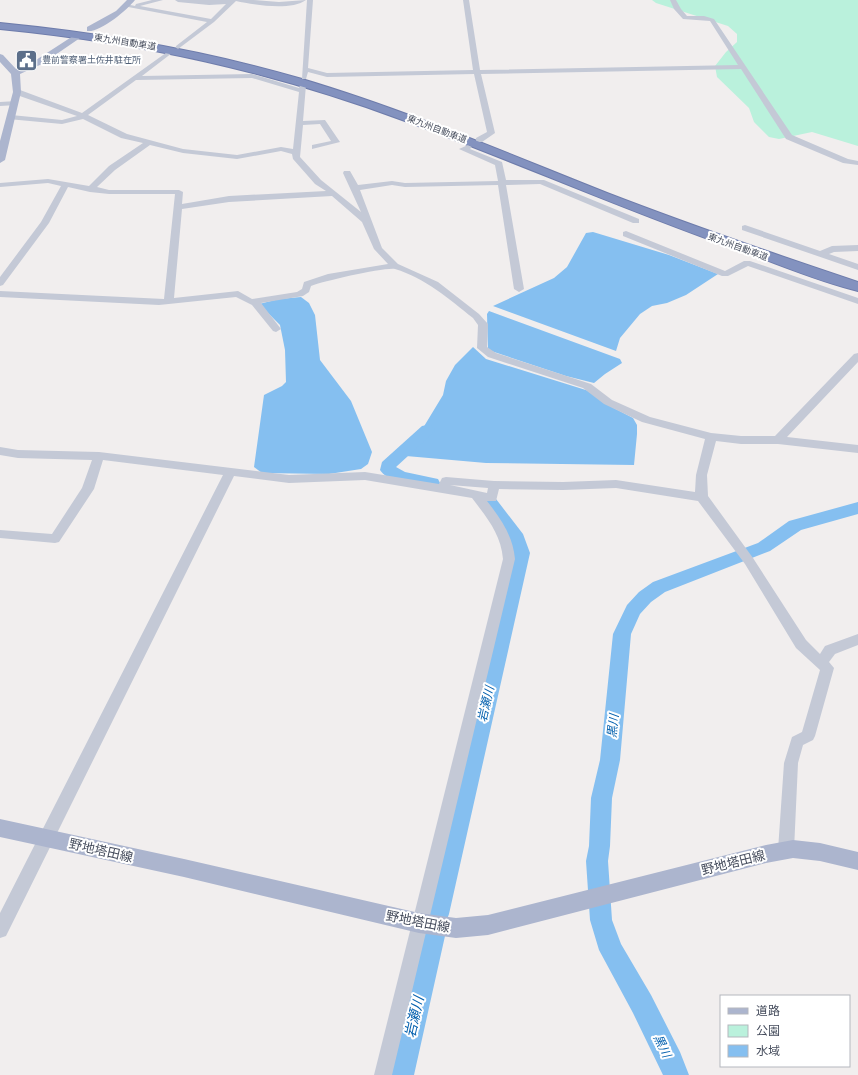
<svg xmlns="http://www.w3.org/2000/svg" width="858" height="1075" viewBox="0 0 858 1075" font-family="Helvetica,'Noto Sans JP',sans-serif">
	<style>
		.green { fill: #baf1dc }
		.water { fill: #85bff0 }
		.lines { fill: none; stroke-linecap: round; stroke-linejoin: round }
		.river { fill: #85bff0; fill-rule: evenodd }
		.highway-casing { stroke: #6e7cab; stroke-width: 2 }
		.minor { fill: #c4c9d6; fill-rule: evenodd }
		.major { fill: #acb5ce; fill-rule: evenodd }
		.highway { fill: #8392bf; fill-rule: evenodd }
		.labels { text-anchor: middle; stroke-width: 4; stroke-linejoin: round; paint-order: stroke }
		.far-street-label { font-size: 9px; fill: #454c5c; stroke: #fff }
		.far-service-label { font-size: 9px; fill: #4e5e75; stroke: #fff; text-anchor: start }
		.water-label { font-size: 12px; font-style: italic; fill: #0662af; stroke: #fff }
		.near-street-label { font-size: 13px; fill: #454c5c; stroke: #fff }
		.near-water-label { font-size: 14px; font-style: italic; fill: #0662af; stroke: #fff }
	</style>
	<rect width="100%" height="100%" fill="#f1eeee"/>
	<path class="green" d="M 652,0 L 858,0 L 858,146 L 812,132 L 779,139 L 769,137 L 754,122 L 749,108 L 717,77 L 715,66 L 726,52 L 737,42 L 737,34 L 728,26 L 656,3 Z"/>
	<path class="water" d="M 593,232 L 669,255 L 718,274 L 686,295 L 667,303 L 652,306 L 640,314 L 620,338 L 616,351 L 493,306 L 554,278 L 567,267 L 586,233 Z
		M 301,297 L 309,303 L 315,315 L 320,360 L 351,401 L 372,452 L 368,464 L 361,469 L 329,474 L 262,473 L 254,467 L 264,395 L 282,386 L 286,382 L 285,350 L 280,325 L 259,304 L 279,299 Z
		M 489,311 L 620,359 L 622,363 L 605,374 L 594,383 L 566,376 L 488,350 L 487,314 Z
		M 473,347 L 486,359 L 589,391 L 604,403 L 633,418 L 637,425 L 637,434 L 634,465 L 486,463 L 406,456 L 429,432 L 423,428 L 443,395 L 446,381 L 455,365 Z"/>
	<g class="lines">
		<path class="river" d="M 427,425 L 432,426 L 435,430 L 432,434 L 396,467 L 405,472 L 438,479 L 440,483 L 438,487 C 425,491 387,482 380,470 L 382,462 L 422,426 Z
			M 490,497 L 496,499 L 523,534 L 530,553 L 449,914 L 446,922 L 438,925 L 430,922 L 427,914 L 512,553 L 509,540 L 482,503 L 484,499 Z
			M 858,502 L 858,514 L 801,530 L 770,551 L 665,592 L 651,602 L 640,614 L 631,634 L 620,760 L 612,798 L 610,846 L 608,861 L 612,920 L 621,944 L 651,995 L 680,1052 L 689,1075 L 663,1075 L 633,1013 L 599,950 L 590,920 L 586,861 L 589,846 L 591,798 L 600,760 L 613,634 L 627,605 L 639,592 L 653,582 L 758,543 L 789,521 Z
			M 433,925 L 441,928 L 445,936 L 414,1075 L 388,1075 L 421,936 L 425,928 Z"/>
		<defs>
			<path id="highway" d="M 0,23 C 102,33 203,50 302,79 C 406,110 506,153 607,193 C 690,225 774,254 858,282 L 858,291 C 820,282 783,266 747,253 C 631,213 519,163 405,121 C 270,71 143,43 0,29 Z"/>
		</defs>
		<use href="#highway" class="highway-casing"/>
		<path class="minor" d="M 152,0 L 163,0 L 140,6 L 211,19 L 226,4 L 209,5 L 178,2 L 175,0 L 254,0 L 279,2 L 306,0 C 291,11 254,5 236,1 L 214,22 L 178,49 L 176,48 L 176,46 L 207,22 L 123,6 L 126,4 L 135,6 L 136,4 Z
			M 307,0 L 313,0 L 308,68 L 327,73 L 473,70 L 463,0 L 469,0 L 480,70 L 738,65 L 710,21 L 683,19 L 674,9 L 670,0 L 676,0 L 681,9 L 687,16 L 704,16 L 714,19 L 792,135 L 848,159 L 858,161 L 858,165 L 843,163 L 786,139 L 741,69 L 481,74 L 495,133 L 482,142 L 476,142 L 476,138 L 487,132 L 474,74 L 327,77 L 308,72 L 306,79 L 302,79 Z
			M 170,50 L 172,51 L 172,53 L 142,76 L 252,74 L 299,88 L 300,85 L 306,85 L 303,121 L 325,120 L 340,142 L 312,149 L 312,145 L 331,141 L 320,124 L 303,125 L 300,157 L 321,180 L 361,212 L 343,173 L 344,171 L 350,171 L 358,185 L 392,181 L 405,183 L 498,181 L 495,165 L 459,149 L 468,145 L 472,147 L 470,149 L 502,162 L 506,180 L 544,180 L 639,219 L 639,223 L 633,223 L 540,184 L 506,185 L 524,289 L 519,292 L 514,289 L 498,185 L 405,187 L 392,185 L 360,190 L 382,248 L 398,264 L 438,282 L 479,314 L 488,324 L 487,347 L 496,353 L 591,384 L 612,400 L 650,417 L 711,433 L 741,436 L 775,436 L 854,354 L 858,353 L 858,362 L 787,437 L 858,445 L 858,453 L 778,444 L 741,444 L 716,441 L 707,475 L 708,496 L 753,558 L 806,640 L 820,654 L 825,646 L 858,634 L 858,645 L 835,654 L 829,662 L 834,668 L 815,736 L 813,740 L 803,745 L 798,763 L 794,850 L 791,855 L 786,857 L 781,855 L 778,850 L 784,763 L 792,737 L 802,732 L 820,670 L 796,648 L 745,564 L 698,501 L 616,488 L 563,490 L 499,489 L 496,501 L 487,501 C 501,519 513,536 515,559 L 392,1075 L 374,1075 L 503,559 C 501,534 487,518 472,498 L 365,480 L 289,483 L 234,476 L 6,936 L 0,938 L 0,913 L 223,475 L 103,460 L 94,489 L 59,542 L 55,543 L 0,538 L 0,530 L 52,534 L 82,488 L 92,460 L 18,458 L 0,455 L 0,447 L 18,450 L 99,452 L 289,475 L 365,472 L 439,484 L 442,478 L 446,477 L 494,481 L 563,482 L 616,480 L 695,492 L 696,475 L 705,439 L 642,422 L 604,404 L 583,388 L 488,357 L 477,348 L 478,325 L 473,318 C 449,299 425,278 395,269 C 385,267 324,281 311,286 L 309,292 L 303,296 L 261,303 L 281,329 L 276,332 L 273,331 L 252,305 L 236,297 L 159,305 L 0,297 L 0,291 L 164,299 L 175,194 L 109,194 L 90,192 L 68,187 L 49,223 L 3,285 L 0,286 L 0,277 L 41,222 L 61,186 L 48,183 L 0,187 L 0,183 L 48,179 L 89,186 L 109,166 L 143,143 L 121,138 L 83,119 L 62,124 L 8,119 L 8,115 L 11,115 L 62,120 L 77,116 L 14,94 L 14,90 L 20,90 L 82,113 ZM 252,78 L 299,92 L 293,149 L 281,147 L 237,155 L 183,149 L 127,134 L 88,115 L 136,80 ZM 150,145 L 183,153 L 237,159 L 281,151 L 292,154 L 293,159 L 315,184 L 326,191 L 229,196 L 182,204 L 183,192 L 179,190 L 109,190 L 97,187 L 115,170 ZM 332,196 L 362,222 L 374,249 L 388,264 L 328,274 L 304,282 L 302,289 L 297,292 L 252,299 L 238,291 L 174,298 L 182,209 L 229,202 ZM 450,485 L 488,488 L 487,493 Z
			M 17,101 L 17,105 L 0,106 L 0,102 Z
			M 745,225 L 820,251 L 832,246 L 858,245 L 858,251 L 834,252 L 829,254 L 858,264 L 858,270 L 742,230 L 742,226 Z
			M 626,231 L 725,271 L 744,261 L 750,261 L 858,298 L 858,304 L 748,266 L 728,276 L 722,276 L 623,236 L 623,232 Z"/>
		<path class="major" d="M 127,0 L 135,0 C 127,10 100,33 87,31 L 87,27 L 116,11 Z
			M 73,36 L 79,36 L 80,38 L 42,64 L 20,74 L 21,92 L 5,160 L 0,163 L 0,141 L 13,92 L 11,74 L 0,62 L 0,54 L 3,55 L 16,69 L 36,60 Z
			M 0,819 L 184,859 L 419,913 L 456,918 L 488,915 L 766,845 L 793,840 L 820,843 L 858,852 L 858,870 L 820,861 L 793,858 L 766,863 L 488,935 L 456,938 L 419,933 L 184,877 L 0,837 Z"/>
		<use href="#highway" class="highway"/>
	</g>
	<defs>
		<symbol id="civic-square" viewBox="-11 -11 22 22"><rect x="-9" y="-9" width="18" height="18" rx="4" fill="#5c6f8a" stroke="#fff"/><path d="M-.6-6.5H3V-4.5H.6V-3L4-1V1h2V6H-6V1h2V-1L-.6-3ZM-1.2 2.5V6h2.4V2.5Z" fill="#fff"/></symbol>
	</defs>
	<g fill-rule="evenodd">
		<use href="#civic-square" x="14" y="48" width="25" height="25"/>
	</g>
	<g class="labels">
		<g class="far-street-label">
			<text transform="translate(125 42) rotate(9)" y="3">東九州自動車道</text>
			<text transform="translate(437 129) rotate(21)" y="3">東九州自動車道</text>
			<text transform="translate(738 247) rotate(20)" y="3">東九州自動車道</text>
		</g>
		<g class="far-service-label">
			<text x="42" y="63">豊前警察署土佐井駐在所</text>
		</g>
		<g class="water-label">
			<text transform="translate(486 704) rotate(-77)" y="4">岩瀬川</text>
			<text transform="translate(613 726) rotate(-84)" y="4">黒川</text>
			<text transform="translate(662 1046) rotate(64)" y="4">黒川</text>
		</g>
		<g class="near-street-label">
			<text transform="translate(101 850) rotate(13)" y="5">野地塔田線</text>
			<text transform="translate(733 862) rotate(-14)" y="5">野地塔田線</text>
			<text transform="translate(418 921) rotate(11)" y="5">野地塔田線</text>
		</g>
		<g class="near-water-label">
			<text transform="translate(414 1017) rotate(-77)" y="5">岩瀬川</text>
		</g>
	</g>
	<rect x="720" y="995" width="130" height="72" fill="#ffffff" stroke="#b5b7be"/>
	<rect x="728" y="1008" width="20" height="6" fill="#acb5ce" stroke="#b5b7be"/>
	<text x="756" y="1015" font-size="12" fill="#454c5c">道路</text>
	<rect x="728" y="1025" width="20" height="12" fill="#baf1dc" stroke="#b5b7be"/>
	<text x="756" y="1035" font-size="12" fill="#454c5c">公園</text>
	<rect x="728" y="1045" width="20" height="12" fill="#85bff0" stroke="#b5b7be"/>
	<text x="756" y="1055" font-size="12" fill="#454c5c">水域</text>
</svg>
